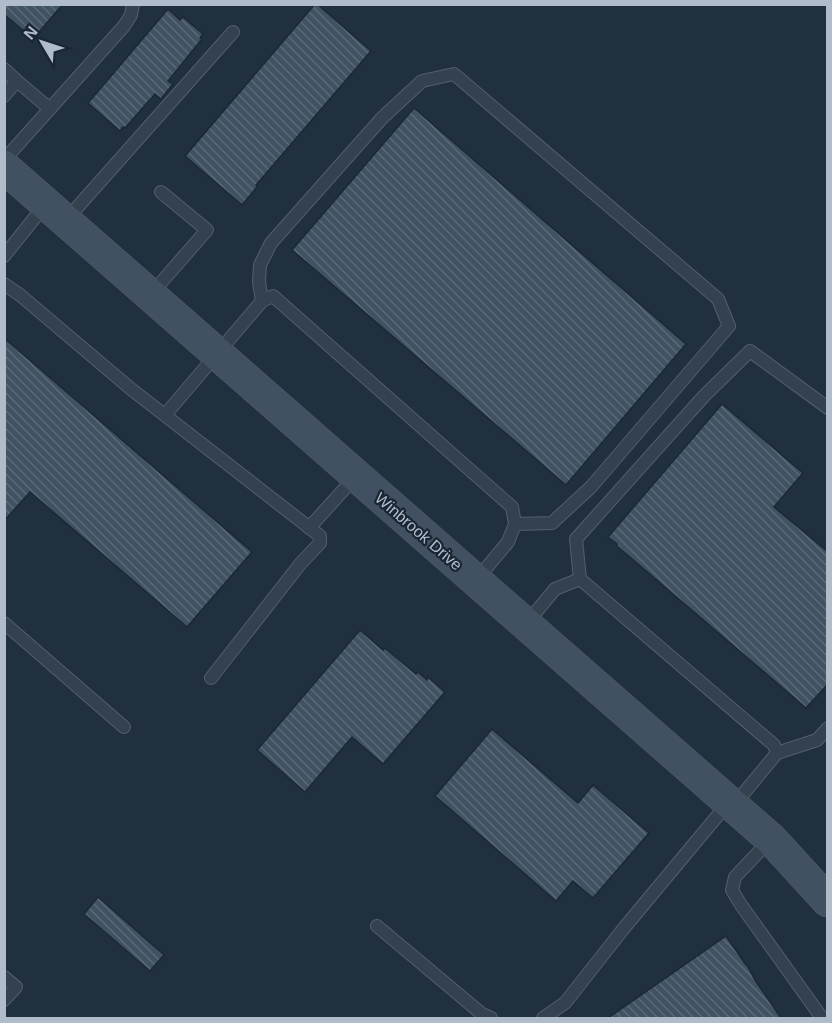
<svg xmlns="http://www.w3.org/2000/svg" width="832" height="1023" viewBox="0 0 832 1023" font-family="Helvetica,sans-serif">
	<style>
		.building { fill: url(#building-back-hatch); stroke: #1c2835; stroke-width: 1.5 }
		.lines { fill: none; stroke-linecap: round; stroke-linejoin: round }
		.lane-casing { stroke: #535f6c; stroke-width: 14 }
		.secondary-casing { stroke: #535f6c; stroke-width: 33 }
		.lane { stroke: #34414e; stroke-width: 12 }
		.secondary { stroke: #425161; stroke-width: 32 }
		.labels { text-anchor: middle; stroke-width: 4.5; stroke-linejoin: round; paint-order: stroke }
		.street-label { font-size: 16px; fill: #b0bcc9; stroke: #1a2633 }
	</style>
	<defs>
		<pattern id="building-back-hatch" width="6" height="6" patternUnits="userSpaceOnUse" patternTransform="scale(1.5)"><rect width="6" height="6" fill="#415262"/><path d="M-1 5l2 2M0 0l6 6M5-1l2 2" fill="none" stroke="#5a6977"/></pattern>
	</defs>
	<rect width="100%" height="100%" fill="#20303e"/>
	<path class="building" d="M 4,4 L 63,4 L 33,39 L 4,14 Z
		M 315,4 L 317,4 L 371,51 L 256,185 L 257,187 L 242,205 L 185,156 Z
		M 168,9 L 180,20 L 183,17 L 203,34 L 200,38 L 202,39 L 168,81 L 173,84 L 161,99 L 155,94 L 125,128 L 123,127 L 120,131 L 88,103 Z
		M 414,108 L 686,344 L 566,485 L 292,250 Z
		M 4,338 L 252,552 L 187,627 L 30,492 L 4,521 Z
		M 722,404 L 803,473 L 774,507 L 828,552 L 828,684 L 806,708 L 617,546 L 617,544 L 608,537 Z
		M 360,630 L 383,650 L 385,648 L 416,674 L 418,672 L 427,680 L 428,677 L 445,692 L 383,764 L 352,737 L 305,792 L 257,750 Z
		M 492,729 L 578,803 L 593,785 L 649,833 L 593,898 L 573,881 L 556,901 L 435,796 Z
		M 98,897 L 164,955 L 150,971 L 84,914 Z
		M 726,936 L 746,965 L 747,965 L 755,980 L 781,1018 L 608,1018 Z"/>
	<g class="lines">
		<defs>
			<path id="lane" d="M 4,69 L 17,81 L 4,96
				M 17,81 L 50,109
				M 4,160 L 124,26 L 131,15 L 133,4
				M 66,220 L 233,32
				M 4,256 L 45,205
				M 4,284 L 20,295 L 131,389 L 320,536 L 320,543 L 301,563 L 211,678
				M 151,294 L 207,230 L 161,192
				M 262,301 L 259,282 L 260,265 L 271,243 L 382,118 L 422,81 L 454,74 L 718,299 L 729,326 L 591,487 L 552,523 L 515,524
				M 165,415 L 262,301 L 273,296 L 512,507 L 515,524 L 508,542 L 477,579
				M 309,528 L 356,476
				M 580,579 L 576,539 L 704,396 L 750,351 L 828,408
				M 4,623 L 124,727
				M 526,624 L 555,589 L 580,579 L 774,745 L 777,753 L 734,805
				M 777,753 L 817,740 L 828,728
				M 770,840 L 735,877 L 732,890 L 741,905 L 822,1018
				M 377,926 L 482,1014 L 491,1018
				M 4,977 L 16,987 L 4,1000
				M 543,1018 L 565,1003 L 624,928 L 729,802"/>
			<path id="secondary" d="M 4,167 L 771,839 L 828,901"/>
		</defs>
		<use href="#lane" class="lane-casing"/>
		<use href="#secondary" class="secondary-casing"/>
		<use href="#lane" class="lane"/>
		<use href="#secondary" class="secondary"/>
	</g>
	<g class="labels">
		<g class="street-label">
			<text transform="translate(419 531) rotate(41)" y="6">Winbrook Drive</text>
		</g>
	</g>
	<rect width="832" height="1023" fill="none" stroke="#b0bcc9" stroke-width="12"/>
	<g transform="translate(42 42) rotate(309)" stroke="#1a2633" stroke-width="4.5" paint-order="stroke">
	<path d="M0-4.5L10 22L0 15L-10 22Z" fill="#b0bcc9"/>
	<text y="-9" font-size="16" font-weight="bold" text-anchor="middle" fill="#b0bcc9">N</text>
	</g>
</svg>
